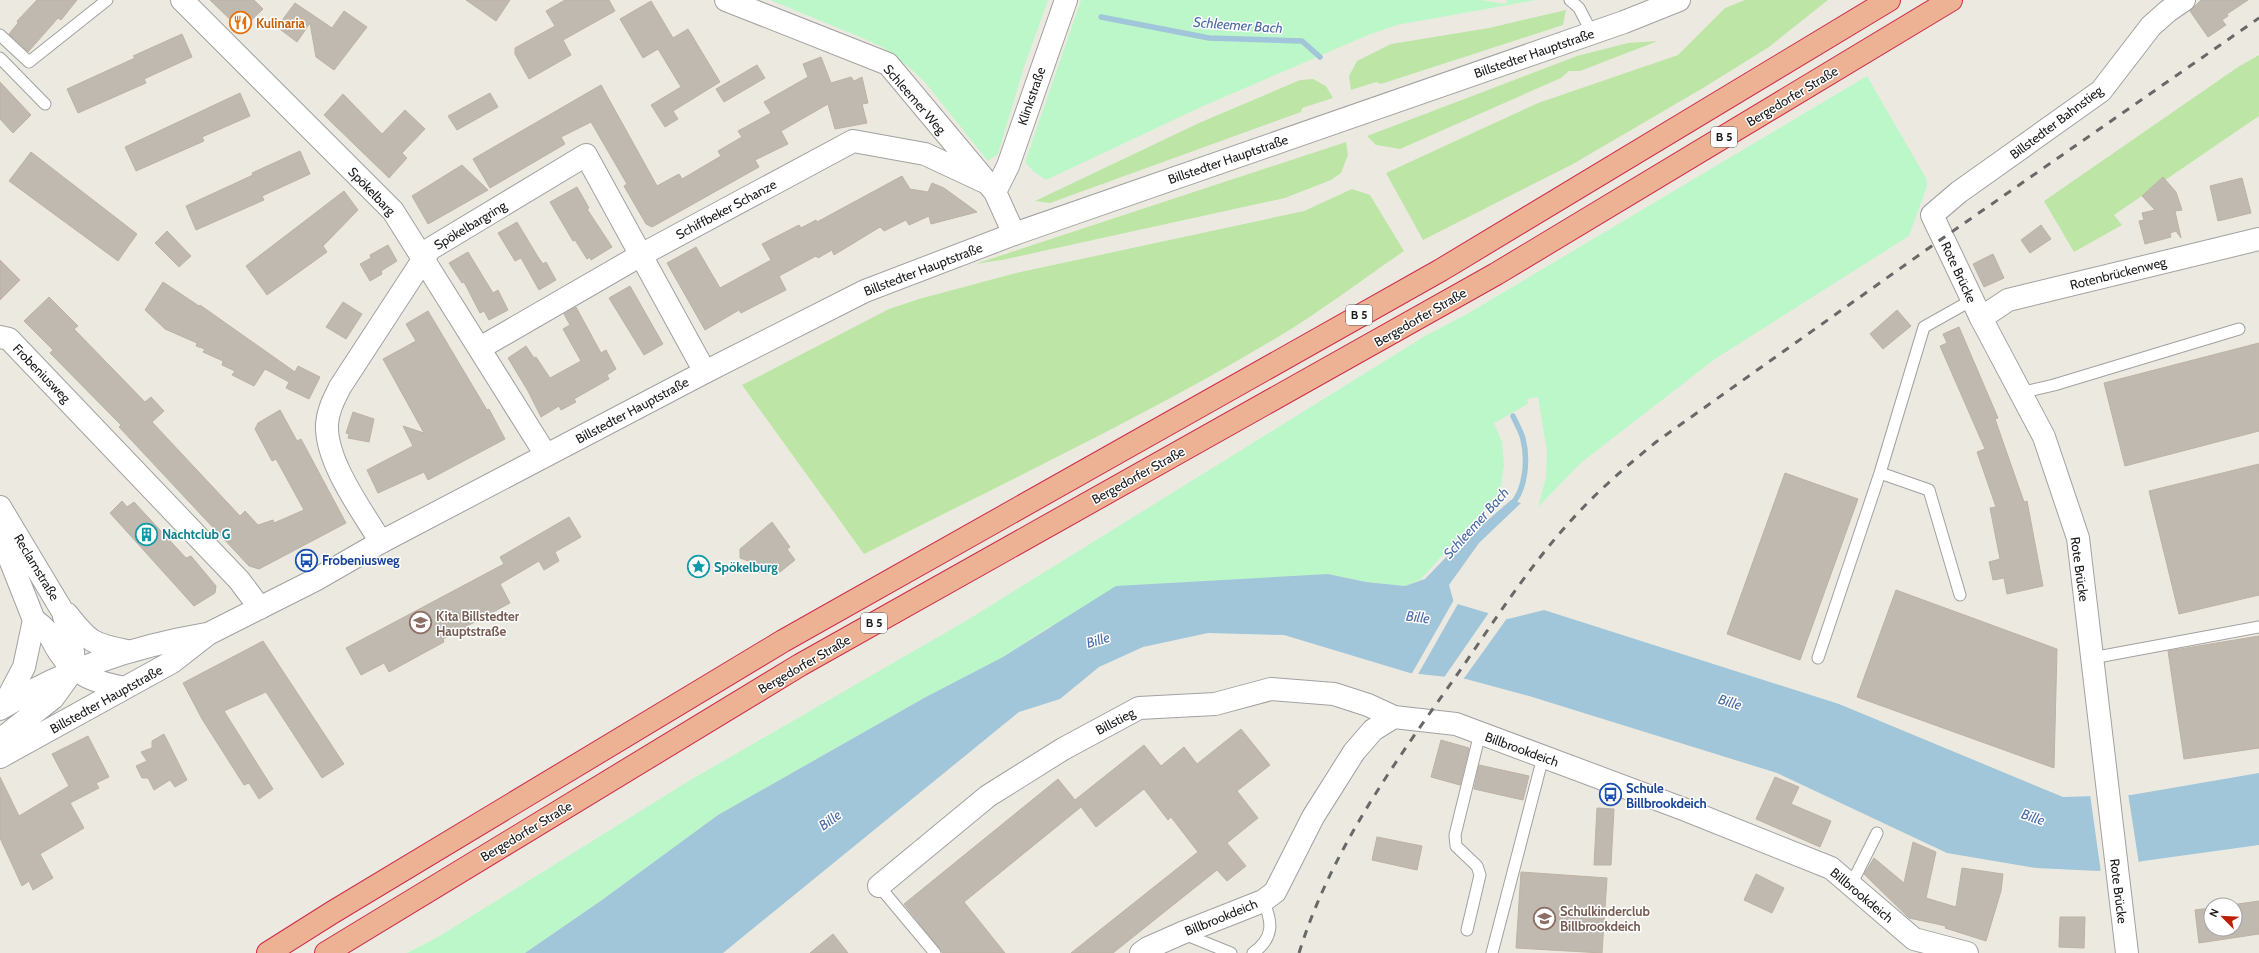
<svg xmlns="http://www.w3.org/2000/svg" width="2259" height="953" viewBox="0 0 2259 953" font-family="Cabin,sans-serif">
	<style>
		.grass { fill: #bde6a6 }
		.park { fill: #bcf7c9 }
		.water { fill: #a1c5d9 }
		.pier { fill: #eceae0 }
		.lines { fill: none; stroke-linecap: round; stroke-linejoin: round }
		.stream { stroke: #a1c5d9; stroke-width: 5.5 }
		.building { fill: #c0b9b0; stroke: #bdb2a3 }
		.service-casing { stroke: #a1a1a1; stroke-width: 13 }
		.minor-casing { stroke: #a1a1a1; stroke-width: 24 }
		.tertiary-casing { stroke: #a1a1a1; stroke-width: 24 }
		.trunk-casing { stroke: #cf284b; stroke-width: 24 }
		.service { stroke: #fff; stroke-width: 11 }
		.minor { stroke: #fff; stroke-width: 22 }
		.tertiary { stroke: #fff; stroke-width: 22 }
		.trunk { stroke: #edb293; stroke-width: 22 }
		.rail { stroke: #686868; stroke-width: 3; stroke-dasharray: 8 8; stroke-linecap: butt }
		.labels { text-anchor: middle; stroke-width: 3; stroke-linejoin: round; paint-order: stroke }
		.shield { fill: #fff; stroke: #5f5f5f; stroke-width: 1 }
		.shield-label { font-size: 12px; font-weight: bold; fill: #1a1a1a }
		.food-label { font-size: 13px; font-weight: bold; fill: #c56008; stroke: #fff; text-anchor: start }
		.street-label { font-size: 13px; fill: #1a1a1a; stroke: #fff }
		.culture-label { font-size: 13px; font-weight: bold; fill: #0d838f; stroke: #fff; text-anchor: start }
		.transit-label { font-size: 13px; font-weight: bold; fill: #164399; stroke: #fff; text-anchor: start }
		.education-label { font-size: 13px; font-weight: bold; fill: #785e54; stroke: #fff; text-anchor: start }
		.water-label { font-size: 14px; font-style: italic; fill: #4b6ca6; stroke: #fff }
	</style>
	<rect width="100%" height="100%" fill="#eceae0"/>
	<path class="grass" d="M 1745,0 L 1828,0 L 1769,47 L 1703,88 L 1573,164 L 1423,240 L 1386,173 L 1538,103 L 1678,55 L 1725,8 Z
		M 1566,10 L 1563,25 L 1381,84 L 1376,82 L 1351,90 L 1349,76 L 1357,61 L 1391,44 L 1489,28 Z
		M 1658,41 L 1580,71 L 1569,71 L 1561,78 L 1400,149 L 1376,145 L 1367,136 L 1577,56 L 1628,43 Z
		M 2259,55 L 2259,116 L 2114,215 L 2122,225 L 2074,252 L 2044,201 L 2238,67 Z
		M 1313,79 L 1326,86 L 1333,98 L 1302,108 L 1301,112 L 1050,203 L 1035,201 L 1199,123 L 1300,80 Z
		M 1346,142 L 1348,155 L 1341,173 L 1331,180 L 1285,198 L 1002,260 L 975,264 Z
		M 1352,189 L 1370,195 L 1404,251 C 1362,280 1321,311 1278,337 C 1145,417 1003,483 864,554 L 742,385 L 889,309 L 919,299 L 1016,273 L 1304,211 Z"/>
	<path class="park" d="M 770,0 L 1048,0 L 1024,67 L 998,154 L 988,161 L 924,81 L 905,64 L 884,48 L 860,37 Z
		M 1081,0 L 1481,0 L 1505,4 L 1508,0 L 1536,0 L 1397,25 L 1368,35 L 1201,107 L 1046,180 L 1034,172 L 1025,162 Z
		M 1867,76 L 1926,178 L 1927,186 L 1909,236 L 1715,359 L 1582,462 L 1538,507 L 1546,477 L 1547,452 L 1538,397 L 1527,399 L 1528,404 L 1494,423 L 1502,442 L 1504,465 L 1500,492 L 1420,580 L 1405,586 L 1366,582 L 1328,574 L 1049,627 L 1003,657 L 924,698 L 718,815 L 602,900 L 525,953 L 407,953 L 438,937 L 687,782 L 969,619 L 1425,336 L 1467,314 Z"/>
	<path class="water" d="M 1511,500 L 1521,503 L 1479,543 L 1449,585 L 1454,603 L 1508,619 L 1544,610 L 1839,704 L 2063,797 L 2131,795 L 2259,773 L 2259,845 L 2143,861 L 2098,871 L 2036,868 L 1947,853 L 1777,773 L 1529,696 L 1466,679 L 1410,673 L 1284,635 L 1208,633 L 1143,647 L 1099,667 L 1060,699 L 1019,712 L 723,953 L 525,953 L 602,900 L 718,815 L 924,698 L 1003,657 L 1116,586 L 1328,574 L 1366,582 L 1405,586 L 1425,579 L 1453,550 Z"/>
	<path class="pier" d="M 1455,598 L 1455,601 L 1459,602 L 1417,676 L 1411,675 Z
		M 1490,611 L 1508,617 L 1462,681 L 1443,679 Z
		M 2128,793 L 2139,864 L 2101,873 L 2090,794 Z"/>
	<g class="lines">
		<path class="stream" d="M 1101,17 L 1209,38 L 1302,41 L 1320,57
			M 1511,505 C 1526,490 1528,459 1523,439 C 1521,431 1516,423 1513,416"/>
	</g>
	<path class="building" d="M 37,0 L 77,0 L 61,20 L 58,18 L 28,52 L 9,34 L 18,23 L 17,21 Z
		M 210,0 L 254,0 L 263,9 L 241,30 Z
		M 466,0 L 510,0 L 496,21 Z
		M 565,0 L 609,0 L 615,11 L 563,40 L 571,55 L 529,79 L 515,54 L 515,48 L 555,26 L 546,11 Z
		M 2201,0 L 2248,0 L 2227,14 L 2228,16 L 2222,20 L 2226,25 L 2208,37 L 2190,11 Z
		M 651,1 L 673,38 L 688,29 L 720,82 L 673,111 L 678,119 L 665,127 L 651,105 L 681,87 L 658,49 L 643,58 L 620,19 Z
		M 295,3 L 332,28 L 344,11 L 367,27 L 334,70 L 316,57 L 310,23 L 297,42 L 277,27 Z
		M 182,34 L 192,57 L 144,79 L 146,83 L 78,113 L 67,89 L 135,58 L 133,56 Z
		M 821,57 L 831,83 L 851,77 L 854,81 L 862,77 L 868,103 L 862,104 L 867,123 L 835,129 L 828,104 L 781,131 L 788,144 L 755,160 L 759,167 L 652,227 L 646,224 L 624,186 L 627,184 L 591,122 L 561,137 L 565,144 L 490,188 L 473,159 L 601,85 L 657,186 L 679,174 L 682,179 L 721,156 L 718,151 L 742,137 L 738,131 L 771,113 L 764,102 L 808,77 L 803,64 Z
		M 757,65 L 765,78 L 724,102 L 716,89 Z
		M 0,82 L 31,115 L 13,133 L 0,119 Z
		M 240,93 L 250,116 L 202,137 L 204,141 L 136,171 L 125,147 Z
		M 490,93 L 498,107 L 457,130 L 448,116 Z
		M 343,94 L 382,134 L 405,110 L 425,129 L 402,153 L 407,158 L 389,178 L 324,115 Z
		M 300,151 L 310,174 L 262,196 L 264,200 L 196,230 L 186,206 L 253,175 L 252,173 Z
		M 31,152 L 137,234 L 118,261 L 9,181 Z
		M 462,165 L 488,190 L 428,224 L 412,196 Z
		M 902,176 L 910,189 L 928,192 L 932,183 L 944,188 L 977,212 L 931,224 L 929,216 L 909,225 L 906,220 L 884,231 L 880,227 L 834,255 L 832,250 L 818,258 L 816,256 L 779,276 L 786,290 L 741,313 L 739,310 L 705,330 L 667,263 L 696,247 L 720,288 L 771,260 L 762,244 L 799,225 L 801,228 L 816,220 L 817,222 Z
		M 2163,177 L 2176,192 L 2182,210 L 2175,211 L 2181,238 L 2176,231 L 2170,233 L 2171,237 L 2145,244 L 2139,221 L 2144,220 L 2142,213 L 2155,210 L 2142,196 Z
		M 2242,178 L 2251,213 L 2218,221 L 2210,186 Z
		M 577,187 L 589,208 L 587,209 L 612,247 L 591,260 L 590,257 L 587,259 L 575,240 L 573,241 L 550,202 Z
		M 344,191 L 358,210 L 323,246 L 327,252 L 267,295 L 246,266 Z
		M 517,222 L 538,257 L 543,264 L 546,262 L 556,280 L 539,290 L 521,258 L 515,261 L 498,233 Z
		M 2041,225 L 2051,239 L 2030,253 L 2021,240 Z
		M 167,231 L 191,256 L 179,267 L 155,243 Z
		M 388,245 L 397,261 L 381,271 L 382,274 L 370,281 L 360,264 L 371,258 L 370,255 Z
		M 468,252 L 493,293 L 498,290 L 508,310 L 489,320 L 484,311 L 480,313 L 464,282 L 462,283 L 449,263 Z
		M 1993,254 L 2004,278 L 1984,287 L 1973,264 Z
		M 0,260 L 20,280 L 0,300 Z
		M 163,282 L 199,306 L 200,305 L 295,372 L 298,366 L 320,377 L 309,399 L 286,388 L 289,382 L 265,369 L 254,386 L 232,375 L 235,371 L 222,365 L 223,361 L 203,352 L 205,349 L 196,346 L 197,343 L 165,329 L 145,310 Z
		M 630,286 L 663,344 L 644,355 L 609,298 Z
		M 49,297 L 78,326 L 74,329 L 145,402 L 151,397 L 164,411 L 152,422 L 240,516 L 245,511 L 258,525 L 273,520 L 274,523 L 304,510 L 276,459 L 272,461 L 255,429 L 258,423 L 280,410 L 297,441 L 301,439 L 346,523 L 259,569 L 249,566 L 119,427 L 121,425 L 50,353 L 53,350 L 24,321 Z
		M 343,302 L 362,314 L 346,339 L 326,327 Z
		M 576,307 L 601,353 L 606,350 L 616,369 L 607,375 L 609,379 L 574,399 L 576,402 L 561,410 L 559,406 L 541,417 L 528,391 L 508,358 L 526,346 L 534,358 L 536,357 L 550,378 L 581,361 L 563,329 L 570,325 L 564,314 Z
		M 1897,310 L 1911,326 L 1883,349 L 1870,334 Z
		M 428,311 L 487,410 L 489,409 L 505,439 L 428,480 L 424,472 L 378,493 L 367,470 L 413,446 L 403,426 L 424,433 L 383,359 L 416,341 L 406,324 Z
		M 1959,327 L 1998,418 L 1995,419 L 2024,502 L 2027,501 L 2043,586 L 2007,594 L 2004,578 L 1993,580 L 1989,562 L 2000,559 L 1990,508 L 1996,507 L 1977,452 L 1985,449 L 1940,346 L 1947,343 L 1943,334 Z
		M 2259,343 L 2259,431 L 2125,466 L 2104,383 Z
		M 353,412 L 374,419 L 369,442 L 348,438 L 349,434 L 346,433 Z
		M 2259,464 L 2259,595 L 2179,614 L 2149,491 Z
		M 1785,473 L 1858,499 L 1800,660 L 1727,634 Z
		M 122,501 L 127,507 L 134,502 L 186,558 L 191,556 L 216,586 L 215,593 L 194,606 L 110,513 Z
		M 569,517 L 581,537 L 555,552 L 559,561 L 544,570 L 539,561 L 500,584 L 510,603 L 443,639 L 444,642 L 389,672 L 384,663 L 361,675 L 346,648 L 504,564 L 500,557 Z
		M 772,522 L 790,547 L 787,549 L 795,560 L 775,576 L 772,571 L 766,574 L 763,570 L 759,573 L 751,562 L 740,558 L 740,549 Z
		M 1896,590 L 2057,649 L 2054,768 L 1857,697 Z
		M 2259,636 L 2259,748 L 2184,759 L 2168,651 Z
		M 263,641 L 344,764 L 322,778 L 266,692 L 224,711 L 273,789 L 259,799 L 249,783 L 244,785 L 202,719 L 183,683 Z
		M 1241,729 L 1270,765 L 1237,791 L 1258,818 L 1227,843 L 1246,866 L 1227,881 L 1217,870 L 1113,953 L 1071,953 L 1198,852 L 1171,817 L 1168,820 L 1144,789 L 1096,827 L 1081,807 L 964,902 L 1005,953 L 943,953 L 904,904 L 1058,779 L 1075,800 L 1144,745 L 1161,766 L 1184,747 L 1197,764 Z
		M 164,734 L 187,780 L 175,787 L 170,780 L 154,790 L 148,778 L 142,778 L 136,766 L 147,761 L 141,752 L 152,748 L 152,741 Z
		M 88,736 L 109,777 L 96,783 L 99,788 L 70,803 L 84,828 L 40,854 L 53,878 L 33,890 L 29,881 L 22,886 L 0,838 L 0,777 L 19,816 L 69,786 L 52,754 Z
		M 1441,740 L 1469,748 L 1460,785 L 1431,777 Z
		M 1479,765 L 1529,776 L 1523,800 L 1474,789 Z
		M 1775,777 L 1799,787 L 1791,804 L 1831,821 L 1820,847 L 1756,819 Z
		M 1597,808 L 1614,809 L 1611,865 L 1594,865 Z
		M 1377,837 L 1422,846 L 1417,870 L 1372,860 Z
		M 1913,842 L 1936,852 L 1926,898 L 1956,907 L 1962,868 L 2003,874 L 2001,891 L 1986,941 L 1945,928 L 1946,926 L 1909,918 L 1864,874 L 1874,858 L 1904,883 Z
		M 1521,872 L 1607,878 L 1602,953 L 1516,948 Z
		M 1756,874 L 1784,888 L 1772,913 L 1744,900 Z
		M 2259,901 L 2259,934 L 2199,943 L 2195,910 L 2211,908 L 2211,929 L 2235,929 L 2235,905 L 2231,905 Z
		M 2060,917 L 2085,917 L 2084,948 L 2059,947 Z
		M 833,934 L 848,953 L 810,953 Z"/>
	<g class="lines">
		<defs>
			<path id="service" d="M 1570,0 L 1579,8 L 1592,33
				M 0,35 L 29,62 L 107,0
				M 0,58 L 45,104
				M 2020,393 L 2054,385 L 2239,329
				M 1960,595 L 1929,490 L 1880,473 L 1924,327 L 1972,300
				M 1818,658 L 1880,473
				M 2092,658 L 2259,627
				M 1851,885 L 1877,833
				M 879,886 L 935,953
				M 1467,930 L 1480,875 L 1477,866 L 1456,846 L 1455,835 L 1480,733
				M 1184,934 L 1231,953
				M 1253,953 C 1274,938 1273,922 1263,901
				M 1492,953 L 1543,757"/>
			<path id="minor" d="M 182,0 L 393,211 L 546,455
				M 726,0 L 888,64 L 995,192 L 1014,234
				M 995,192 L 1008,166 L 1066,0
				M 1981,318 L 1932,215 L 1959,192 L 2101,91 L 2151,26 L 2168,11 L 2184,0
				M 0,337 L 9,339 L 239,580 L 260,608
				M 480,348 L 641,255 L 853,141 L 925,154 L 985,182
				M 381,542 C 362,511 325,461 327,424 C 328,410 334,399 340,387 L 430,249 L 586,155 L 705,372
				M 879,886 L 988,796 L 1063,749 L 1139,708 L 1215,704 L 1271,689 L 1334,694 L 1368,705 L 1394,717"/>
			<path id="tertiary" d="M 0,507 L 63,612 L 73,652 L 74,669 L 53,698 L 0,740
				M 0,534 L 34,620 C 50,631 49,636 59,652 C 74,676 99,683 125,688
				M 67,614 C 89,642 92,644 127,651
				M 3,707 L 24,667 L 34,620
				M 0,709 C 65,669 131,647 206,634
				M 0,757 L 172,662 L 208,634 L 315,580 L 381,542 L 705,372 L 865,291 L 1014,234 L 1624,22 L 1679,0
				M 1141,953 L 1148,948 L 1182,933 L 1263,901 L 1275,892 L 1313,817 L 1354,752 L 1373,730 L 1394,717 L 1456,724 L 1686,810 L 1831,868 L 1914,939 L 1967,953
				M 2127,953 L 2078,538 L 2044,437 L 1981,318 L 2008,300 L 2259,239"/>
			<path id="trunk" d="M 268,953 L 333,912 L 783,641 L 1441,270 L 1889,0
				M 326,953 L 800,665 L 1496,274 L 1951,0"/>
		</defs>
		<use href="#service" class="service-casing"/>
		<use href="#minor" class="minor-casing"/>
		<use href="#tertiary" class="tertiary-casing"/>
		<use href="#trunk" class="trunk-casing"/>
		<use href="#service" class="service"/>
		<use href="#minor" class="minor"/>
		<use href="#tertiary" class="tertiary"/>
		<use href="#trunk" class="trunk"/>
		<path class="rail" d="M 1299,953 C 1330,853 1392,766 1452,682 C 1492,625 1529,565 1577,514 C 1601,488 1628,465 1656,442 L 1943,238 L 2259,18"/>
	</g>
	<defs>
		<symbol id="restaurant-ring" viewBox="-11 -11 22 22"><circle r="9.5" fill="#fff" stroke="#e8710a" stroke-width="1.5"/><path d="M-5-6h1v4h1v-4h1v4h1v-4h1v5L-1.5 .5V6h-2V.5L-5-1ZM5-6V6H3V1.5H1.5Q1.5-4 5-6Z" fill="#e8710a"/></symbol>
		<symbol id="building-ring" viewBox="-11 -11 22 22"><circle r="9.5" fill="#fff" stroke="#0f9aa8" stroke-width="1.5"/><path d="M-4-6H4V6H1V3H-1V6H-4ZM-2.5-4.3h1.7v1.8h-1.7ZM.8-4.3h1.7v1.8H.8ZM-2.5-1h1.7V.8h-1.7ZM.8-1h1.7V.8H.8Z" fill="#0f9aa8"/></symbol>
		<symbol id="bus-ring" viewBox="-11 -11 22 22"><circle r="9.5" fill="#fff" stroke="#1a4fb4" stroke-width="1.5"/><path d="M-5-6H5V4H4V6H2V4H-2V6H-4V4H-5ZM-3.5-4V0h7V-4ZM-3.5 1.2v1.5H-2V1.2ZM2 1.2v1.5H3.5V1.2Z" fill="#1a4fb4"/></symbol>
		<symbol id="sight-ring" viewBox="-11 -11 22 22"><circle r="9.5" fill="#fff" stroke="#0f9aa8" stroke-width="1.5"/><path d="M0-6L1.8-2.2L6-1.7L2.9 1.2L3.7 5.4L0 3.3L-3.7 5.4L-2.9 1.2L-6-1.7L-1.8-2.2Z" fill="#0f9aa8"/></symbol>
		<symbol id="school-ring" viewBox="-11 -11 22 22"><circle r="9.5" fill="#fff" stroke="#8d6e63" stroke-width="1.5"/><path d="M0-5L7-2L0 1L-7-2ZM-4 1L0 2.5L4 1V4Q0 6-4 4Z" fill="#8d6e63"/></symbol>
	</defs>
	<g fill-rule="evenodd">
		<use href="#restaurant-ring" x="228" y="10" width="25" height="25"/>
		<use href="#building-ring" x="134" y="522" width="25" height="25"/>
		<use href="#bus-ring" x="294" y="548" width="25" height="25"/>
		<use href="#sight-ring" x="686" y="554" width="25" height="25"/>
		<use href="#school-ring" x="408" y="610" width="25" height="25"/>
		<use href="#bus-ring" x="1598" y="782" width="25" height="25"/>
		<use href="#school-ring" x="1532" y="906" width="25" height="25"/>
	</g>
	<g class="labels">
		<g class="shield">
			<rect x="1711" y="127" width="26" height="20" rx="3"/>
			<rect x="1346" y="305" width="26" height="20" rx="3"/>
			<rect x="861" y="613" width="26" height="20" rx="3"/>
		</g>
		<g class="shield-label">
			<text x="1724" y="141">B 5</text>
			<text x="1359" y="319">B 5</text>
			<text x="874" y="627">B 5</text>
		</g>
		<g class="food-label">
			<text x="256" y="28">Kulinaria</text>
		</g>
		<g class="street-label">
			<text transform="translate(1534 53) rotate(-19)" y="5">Billstedter Hauptstraße</text>
			<text transform="translate(1031 96) rotate(-71)" y="5">Klinkstraße</text>
			<text transform="translate(1792 96) rotate(-31)" y="5">Bergedorfer Straße</text>
			<text transform="translate(915 99) rotate(49)" y="5">Schleemer Weg</text>
			<text transform="translate(2056 122) rotate(-37)" y="5">Billstedter Bahnstieg</text>
			<text transform="translate(1228 159) rotate(-19)" y="5">Billstedter Hauptstraße</text>
			<text transform="translate(372 191) rotate(46)" y="5">Spökelbarg</text>
			<text transform="translate(726 209) rotate(-28)" y="5">Schiffbeker Schanze</text>
			<text transform="translate(470 225) rotate(-31)" y="5">Spökelbargring</text>
			<text transform="translate(923 269) rotate(-21)" y="5">Billstedter Hauptstraße</text>
			<text transform="translate(1959 272) rotate(65)" y="5">Rote Brücke</text>
			<text transform="translate(2118 273) rotate(-14)" y="5">Rotenbrückenweg</text>
			<text transform="translate(1420 317) rotate(-30)" y="5">Bergedorfer Straße</text>
			<text transform="translate(42 373) rotate(46)" y="5">Frobeniusweg</text>
			<text transform="translate(632 410) rotate(-28)" y="5">Billstedter Hauptstraße</text>
			<text transform="translate(1138 475) rotate(-29)" y="5">Bergedorfer Straße</text>
			<text transform="translate(37 567) rotate(59)" y="5">Reclamstraße</text>
			<text transform="translate(2080 569) rotate(82)" y="5">Rote Brücke</text>
			<text transform="translate(804 664) rotate(-30)" y="5">Bergedorfer Straße</text>
			<text transform="translate(106 699) rotate(-29)" y="5">Billstedter Hauptstraße</text>
			<text transform="translate(1115 721) rotate(-28)" y="5">Billstieg</text>
			<text transform="translate(1522 749) rotate(20)" y="5">Billbrookdeich</text>
			<text transform="translate(526 831) rotate(-31)" y="5">Bergedorfer Straße</text>
			<text transform="translate(2119 891) rotate(83)" y="5">Rote Brücke</text>
			<text transform="translate(1862 895) rotate(40)" y="5">Billbrookdeich</text>
			<text transform="translate(1221 917) rotate(-22)" y="5">Billbrookdeich</text>
		</g>
		<g class="culture-label">
			<text x="162" y="539">Nachtclub G</text>
			<text x="714" y="572">Spökelburg</text>
		</g>
		<g class="transit-label">
			<text x="322" y="565">Frobeniusweg</text>
			<text x="1626" y="793">Schule<tspan x="1626" dy="15">Billbrookdeich</tspan></text>
		</g>
		<g class="education-label">
			<text x="436" y="621">Kita Billstedter<tspan x="436" dy="15">Hauptstraße</tspan></text>
			<text x="1560" y="916">Schulkinderclub<tspan x="1560" dy="15">Billbrookdeich</tspan></text>
		</g>
		<g class="water-label">
			<text transform="translate(1238 25) rotate(4)" y="5">Schleemer Bach</text>
			<text transform="translate(1476 523) rotate(-48)" y="5">Schleemer Bach</text>
			<text transform="translate(1418 617) rotate(7)" y="5">Bille</text>
			<text transform="translate(1098 640) rotate(-16)" y="5">Bille</text>
			<text transform="translate(1730 702) rotate(17)" y="5">Bille</text>
			<text transform="translate(2033 817) rotate(18)" y="5">Bille</text>
			<text transform="translate(830 820) rotate(-36)" y="5">Bille</text>
		</g>
	</g>
	<g transform="translate(2223 917) rotate(294)"><circle r="19" fill="#ffffff" stroke="#a3a3a3"/>
	<path d="M0-3L7 15L0 10L-7 15Z" fill="#bf1e06"/>
	<text y="-6" font-size="11" font-weight="bold" text-anchor="middle" fill="#1a1a1a">N</text>
	</g>
</svg>
